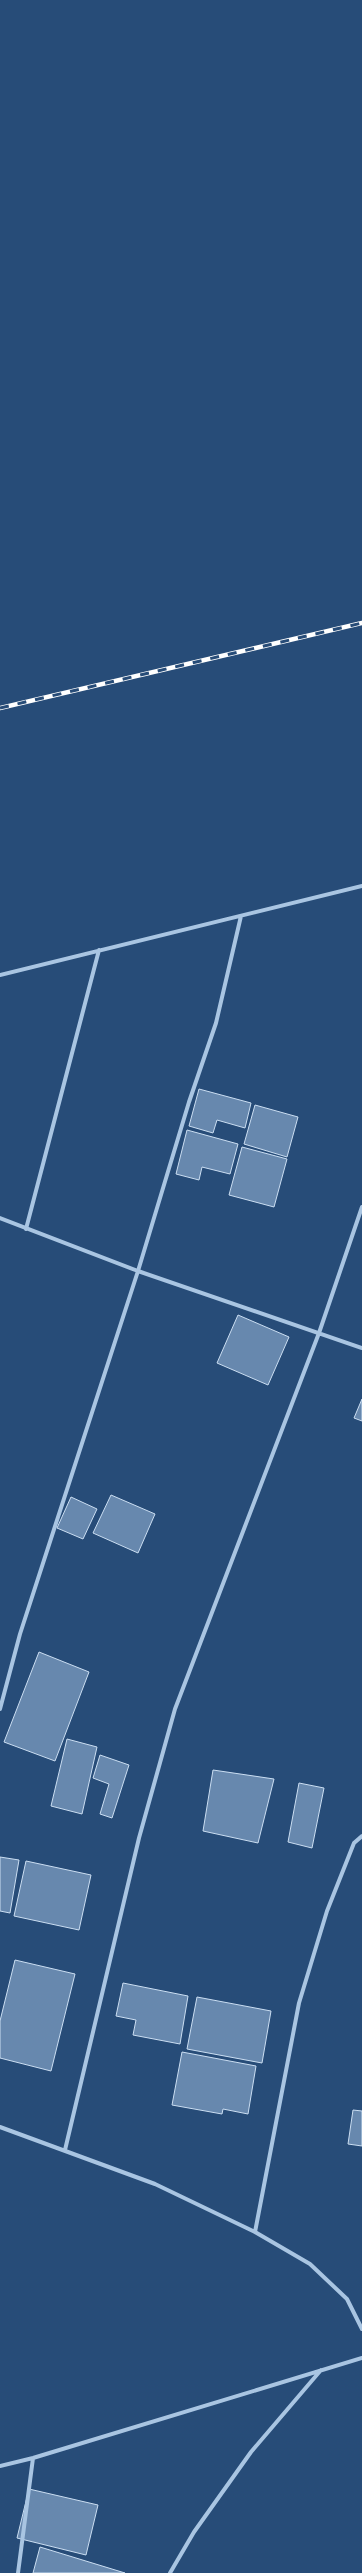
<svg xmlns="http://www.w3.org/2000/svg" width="362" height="2573" viewBox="0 0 362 2573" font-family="Overpass,sans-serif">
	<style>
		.building { fill: #6788ae; stroke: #cbdef2 }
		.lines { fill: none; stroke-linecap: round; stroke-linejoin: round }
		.minor { stroke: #a9c5e2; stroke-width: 4 }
		.rail-casing { stroke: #fff; stroke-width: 4.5 }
		.rail { stroke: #274c78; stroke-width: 3; stroke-dasharray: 9; stroke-linecap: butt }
	</style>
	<rect width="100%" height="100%" fill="#274c78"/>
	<path class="building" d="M 199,1089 L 251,1103 L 245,1128 L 217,1120 L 213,1133 L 189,1126 Z
		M 255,1105 L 298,1117 L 287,1157 L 244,1144 Z
		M 187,1130 L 238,1144 L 230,1174 L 202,1167 L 199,1180 L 176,1174 Z
		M 242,1147 L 287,1159 L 274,1207 L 229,1195 Z
		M 238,1315 L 289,1337 L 268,1385 L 217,1363 Z
		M 362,1399 L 362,1421 L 354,1418 Z
		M 111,1495 L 155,1514 L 138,1553 L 93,1533 Z
		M 71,1497 L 97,1509 L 83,1539 L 57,1528 Z
		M 39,1652 L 89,1672 L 55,1761 L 4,1742 Z
		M 67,1739 L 97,1747 L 82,1814 L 51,1806 Z
		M 100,1755 L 129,1765 L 112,1818 L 100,1814 L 109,1784 L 93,1778 Z
		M 213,1770 L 274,1779 L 258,1843 L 203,1831 Z
		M 299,1783 L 324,1788 L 312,1848 L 288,1842 Z
		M 0,1857 L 19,1860 L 10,1913 L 0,1911 Z
		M 26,1861 L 91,1875 L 79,1930 L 14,1916 Z
		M 15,1960 L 75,1974 L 51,2071 L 0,2058 L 0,2021 Z
		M 123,1983 L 188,1996 L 180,2044 L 133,2035 L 136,2020 L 116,2016 Z
		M 197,1997 L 271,2011 L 262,2063 L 187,2049 Z
		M 182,2052 L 256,2066 L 248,2114 L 223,2109 L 222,2114 L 172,2105 Z
		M 353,2110 L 362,2111 L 362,2146 L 348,2144 Z
		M 29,2489 L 98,2505 L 86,2555 L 17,2538 Z
		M 40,2547 L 125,2573 L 33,2573 Z"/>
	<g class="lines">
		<path class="minor" d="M 0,975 L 362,886
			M 0,1218 L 138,1271 L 362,1348
			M 26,1229 L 99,950
			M 0,1709 L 20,1634 L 138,1271 L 189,1102 L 216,1023 L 241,916
			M 0,2127 L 155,2184 L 255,2232 L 310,2264 L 347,2299 L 362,2329
			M 65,2150 L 139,1838 L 175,1709 L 319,1333 L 362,1207
			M 255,2232 L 299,2003 L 327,1911 L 354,1843 L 362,1836
			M 0,2466 L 33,2458 L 362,2358
			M 18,2573 L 33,2458
			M 170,2573 L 194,2532 L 251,2452 L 321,2370"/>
		<defs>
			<path id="rail" d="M 0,708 L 362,623"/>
		</defs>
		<use href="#rail" class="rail-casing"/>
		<use href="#rail" class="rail"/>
	</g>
</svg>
